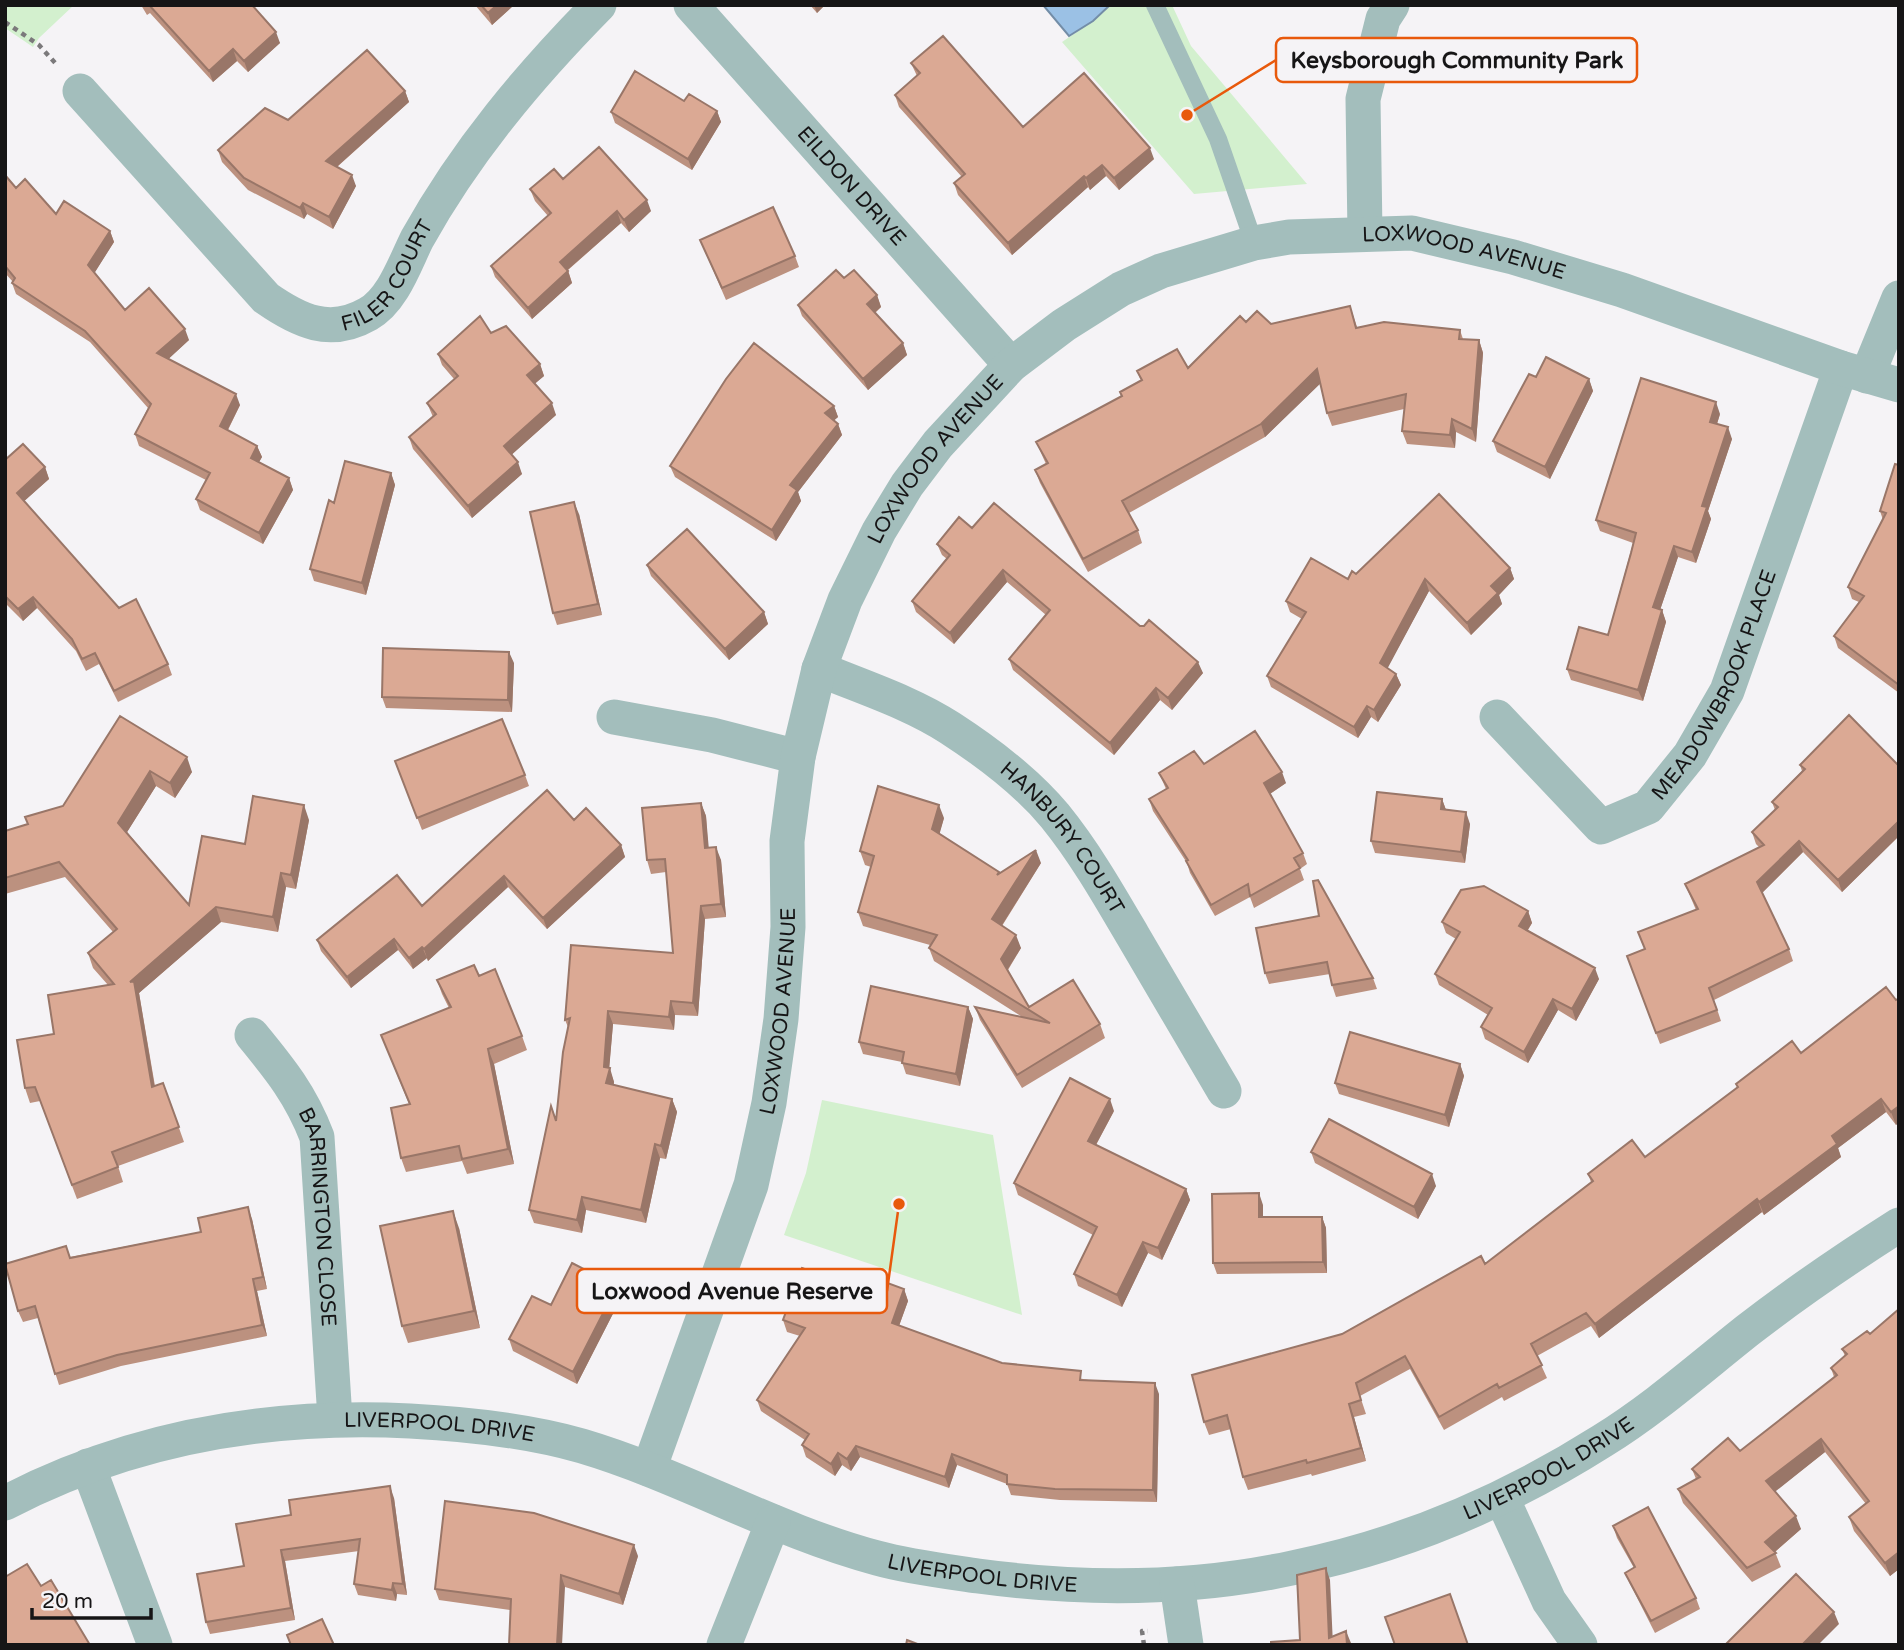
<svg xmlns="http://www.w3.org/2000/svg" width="1904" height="1650" viewBox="0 0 1904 1650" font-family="'Varela Round',sans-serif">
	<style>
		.green { fill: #d3f0ce }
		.water { fill: #9bc1e5; stroke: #738da7; stroke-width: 2 }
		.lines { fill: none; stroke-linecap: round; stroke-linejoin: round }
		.path { stroke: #7b797b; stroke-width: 4.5; stroke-dasharray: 5 5; stroke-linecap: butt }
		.service { stroke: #a3bebc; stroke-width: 18 }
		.minor { stroke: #a3bebc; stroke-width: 35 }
		.wall { fill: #bc917f }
		.shaded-wall { fill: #997668 }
		.building { fill: #dba994; stroke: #997668; stroke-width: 2 }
		.labels { text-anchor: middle; stroke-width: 5; stroke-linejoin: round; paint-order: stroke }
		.street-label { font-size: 21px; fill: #161516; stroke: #f5f3f6 }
		.leader { fill: none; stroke: #e8590c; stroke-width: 2.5 }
		.callout-dot { fill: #e8590c; stroke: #f5f3f6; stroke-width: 2.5 }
		.callout { fill: #f5f3f6; stroke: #e8590c; stroke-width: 2.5 }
		.callout-label { font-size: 23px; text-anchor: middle; font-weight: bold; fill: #161516 }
	</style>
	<rect width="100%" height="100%" fill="#f5f3f6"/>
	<path class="green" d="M 5,5 L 74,5 L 39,38 L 33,47 L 5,28 Z
		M 1110,5 L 1172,5 L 1191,46 L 1307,184 L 1194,194 L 1062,42 L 1093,21 Z
		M 822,1100 L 993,1135 L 1022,1315 L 784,1235 L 806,1173 Z"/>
	<path class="water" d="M 1043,5 L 1110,5 L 1093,21 L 1069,36 Z"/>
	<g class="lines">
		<path class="path" d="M 5,22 L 39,45 L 56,64
			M 1144,1645 L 1142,1631 L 1148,1631"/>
		<path class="service" d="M 1155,5 L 1218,139 L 1254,243"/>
		<g class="minor">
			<path id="s1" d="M 691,5 L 1011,365"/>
			<path id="s2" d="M 80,91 L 266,298 C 299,321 330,336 368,314 C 393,300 405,263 417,239 C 466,151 529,76 599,5"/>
			<path d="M 1365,234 L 1363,99 L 1383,19 L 1392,5"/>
			<path d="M 1867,376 L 1899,298"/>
			<path id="s3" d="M 819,669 C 862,687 910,702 950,728 C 987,752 1026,781 1055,816 C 1085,853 1109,895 1133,936 C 1163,988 1194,1039 1224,1091"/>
			<path d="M 614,717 L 712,735 L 798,757"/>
			<path id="s4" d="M 1497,717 L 1601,827 L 1648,807 L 1690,755 L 1727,691 L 1841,368"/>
			<path id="s5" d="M 252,1035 C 280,1069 301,1095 317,1137 L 335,1419"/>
			<path d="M 88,1466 L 155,1645"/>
			<path id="s6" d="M 649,1469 L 751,1185 L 769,1103 L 781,1019 L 788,927 L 787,841 L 798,757 L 819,669 L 845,600 L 879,531 L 907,485 L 938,444 L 1011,365 L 1064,325 L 1121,289 L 1161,271 L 1254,243 L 1289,237 L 1412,233 L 1513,257 L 1622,290 L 1841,368 L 1899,385"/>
			<path d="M 1502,1498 L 1549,1601 L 1580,1645"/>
			<path id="s7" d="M 5,1503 C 132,1437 269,1414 410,1421 C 468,1424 526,1430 582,1446 C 683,1476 775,1531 877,1558 C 910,1567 944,1571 978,1576 C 1082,1590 1189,1590 1292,1568 C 1402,1546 1507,1501 1602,1441 C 1654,1409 1700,1368 1748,1330 C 1797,1292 1847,1258 1899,1225"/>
			<path d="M 1177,1584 L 1186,1645"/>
			<path d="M 724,1645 L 773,1522"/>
		</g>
	</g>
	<path class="wall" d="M 141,5 L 252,5 L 280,43 L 248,72 L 237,61 L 213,82 L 150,13 L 147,15 Z
		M 475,5 L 514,5 L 492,25 Z
		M 810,5 L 825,5 L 817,13 Z
		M 911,63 L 1023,127 L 1154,159 L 1119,190 L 1106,176 L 1090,190 L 1088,187 L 1012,255 L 958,195 L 954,183 L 962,177 L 899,107 L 895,95 L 917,76 Z
		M 405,91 L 409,102 L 337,167 L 356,186 L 333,229 L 307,214 L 304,219 L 248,190 L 222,162 L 218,150 L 288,120 Z
		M 684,101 L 717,111 L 721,122 L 692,170 L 615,123 L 611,112 Z
		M 5,175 L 16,188 L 56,214 L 110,231 L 114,242 L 94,273 L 125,310 L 189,340 L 168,359 L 240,405 L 228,430 L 257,446 L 262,457 L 259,462 L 289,478 L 293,490 L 263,544 L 200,510 L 196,499 L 206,480 L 139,446 L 135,434 L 148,408 L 90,342 L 16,294 L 12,283 L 13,282 L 5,273 Z
		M 563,179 L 651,211 L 629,232 L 621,223 L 568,270 L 572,283 L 532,319 L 495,277 L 491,266 L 548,216 L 535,201 L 530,189 Z
		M 700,240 L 795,256 L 799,267 L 726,300 Z
		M 844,278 L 877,295 L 881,307 L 875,313 L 903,343 L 907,355 L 868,390 L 802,316 L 798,305 Z
		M 1350,306 L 1357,327 L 1460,330 L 1463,339 L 1479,340 L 1483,353 L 1476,442 L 1456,432 L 1455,448 L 1407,444 L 1402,431 L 1404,409 L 1332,426 L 1327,413 L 1320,383 L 1265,437 L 1129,513 L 1138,530 L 1142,543 L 1088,572 L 1040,483 L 1035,470 L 1046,464 L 1036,442 L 1122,396 L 1141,381 L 1137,371 L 1188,368 L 1246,322 L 1271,324 Z
		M 491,333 L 540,364 L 544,376 L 534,384 L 556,415 L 511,455 L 522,474 L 472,518 L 413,449 L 409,437 L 433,417 L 427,403 L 454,379 L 442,365 L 438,354 Z
		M 1536,377 L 1589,379 L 1593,391 L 1550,479 L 1497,452 L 1493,441 Z
		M 834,406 L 838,417 L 834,420 L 838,424 L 842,435 L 798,492 L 801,501 L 776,541 L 675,477 L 670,466 Z
		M 1720,414 L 1717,424 L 1732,439 L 1708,511 L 1711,519 L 1696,563 L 1678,557 L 1660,610 L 1662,610 L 1666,622 L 1643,701 L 1571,680 L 1567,669 L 1608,635 L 1633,543 L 1600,531 L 1596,520 Z
		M 5,460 L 45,467 L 49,479 L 24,501 L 168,664 L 172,675 L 118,702 L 99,664 L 86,671 L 76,651 L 37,608 L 23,621 L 5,603 Z
		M 1899,465 L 1899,693 L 1838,648 L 1834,636 L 1859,602 L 1852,599 L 1848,587 L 1883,520 L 1880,511 Z
		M 391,473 L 395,485 L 366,595 L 314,581 L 310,569 L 334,503 Z
		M 579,514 L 602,615 L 557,625 L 553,613 Z
		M 972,528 L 1140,626 L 1203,673 L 1172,710 L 1160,700 L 1114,755 L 1013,670 L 1009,659 L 1046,615 L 1007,582 L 954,644 L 916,612 L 912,601 L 947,559 L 942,555 L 937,544 Z
		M 647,565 L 764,612 L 768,624 L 729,660 L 651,576 Z
		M 1510,568 L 1514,579 L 1499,595 L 1502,604 L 1471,635 L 1429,591 L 1387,668 L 1396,674 L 1401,685 L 1378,722 L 1371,717 L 1358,738 L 1271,687 L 1267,676 L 1302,619 L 1290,612 L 1286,601 L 1348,579 L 1356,574 Z
		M 514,663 L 512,712 L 386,708 L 382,697 Z
		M 120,716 L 192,772 L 175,798 L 156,786 L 127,832 L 189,905 L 245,844 L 309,820 L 296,889 L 286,887 L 278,932 L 221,922 L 139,993 L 155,1086 L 163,1083 L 184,1142 L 118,1166 L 123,1182 L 77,1199 L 40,1101 L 30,1103 L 25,1088 L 54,1034 L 108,985 L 93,968 L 88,953 L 113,932 L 65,877 L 5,894 L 5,831 L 28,824 L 63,806 Z
		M 395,761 L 525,775 L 529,786 L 422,830 Z
		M 1204,764 L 1286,783 L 1270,794 L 1303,853 L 1307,864 L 1300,869 L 1304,880 L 1254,908 L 1250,897 L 1215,916 L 1190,873 L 1187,863 L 1153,811 L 1149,799 L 1166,789 L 1159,773 Z
		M 1800,765 L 1899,766 L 1899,836 L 1842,892 L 1803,852 L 1762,893 L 1789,949 L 1793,961 L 1714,1000 L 1721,1021 L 1660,1044 L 1627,956 L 1644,949 L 1696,910 L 1685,884 L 1759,847 L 1756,844 L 1752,832 L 1775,810 L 1772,802 L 1802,771 Z
		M 1442,799 L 1446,810 L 1470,824 L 1465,863 L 1375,853 L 1371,841 Z
		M 701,803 L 706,816 L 708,848 L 721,860 L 726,917 L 705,919 L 698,1016 L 675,1015 L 674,1030 L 613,1024 L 609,1068 L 614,1082 L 614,1085 L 672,1099 L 677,1112 L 666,1159 L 660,1158 L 646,1223 L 586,1210 L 582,1233 L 534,1223 L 529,1210 L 556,1121 L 568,1027 L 565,1020 L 673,953 L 666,872 L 651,874 L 647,860 Z
		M 944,818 L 939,834 L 1000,873 L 1041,863 L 1002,926 L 1021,948 L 1008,970 L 1029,1007 L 1100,1024 L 1105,1038 L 1022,1088 L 980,1020 L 975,1007 L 1024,1018 L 934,961 L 929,948 L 930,945 L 863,926 L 858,912 L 871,867 L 865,865 L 860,851 Z
		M 574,820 L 621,845 L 625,857 L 547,929 L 508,887 L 428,961 L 427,958 L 413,969 L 398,950 L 351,988 L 321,951 L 317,940 L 422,906 Z
		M 1528,911 L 1532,923 L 1528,930 L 1599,979 L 1576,1021 L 1558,1010 L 1528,1063 L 1485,1039 L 1481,1027 L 1488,1015 L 1439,985 L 1435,974 L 1456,939 L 1446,933 L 1442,922 Z
		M 1256,928 L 1373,978 L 1377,989 L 1336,997 L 1332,985 L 1330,974 L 1269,984 L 1265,973 Z
		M 479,976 L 522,1036 L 527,1050 L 494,1064 L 514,1164 L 467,1174 L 462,1161 L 406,1172 L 401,1158 L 409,1104 L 381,1035 L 449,1008 L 442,994 L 437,980 Z
		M 1886,987 L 1896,1125 L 1886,1112 L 1838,1148 L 1841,1157 L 1764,1215 L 1762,1212 L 1599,1338 L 1591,1326 L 1537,1356 L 1547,1378 L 1504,1401 L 1502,1397 L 1444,1430 L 1410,1369 L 1360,1396 L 1366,1414 L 1354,1417 L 1366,1461 L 1312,1476 L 1311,1474 L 1248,1490 L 1243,1477 L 1231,1429 L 1209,1435 L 1204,1422 L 1342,1334 L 1485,1264 L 1591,1182 L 1588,1174 L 1645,1157 L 1737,1088 L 1736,1084 L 1801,1053 Z
		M 968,1007 L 973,1019 L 960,1086 L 906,1074 L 902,1062 L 863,1054 L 859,1042 Z
		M 1460,1064 L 1464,1076 L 1449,1127 L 1339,1094 L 1335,1083 Z
		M 1114,1111 L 1096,1145 L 1186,1189 L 1190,1200 L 1162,1260 L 1148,1253 L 1122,1307 L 1078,1286 L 1074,1274 L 1093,1235 L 1018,1195 L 1014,1183 Z
		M 1311,1152 L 1436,1186 L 1418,1219 L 1315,1163 Z
		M 1263,1205 L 1263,1217 L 1322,1217 L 1326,1228 L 1327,1273 L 1217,1274 L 1213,1263 Z
		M 252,1219 L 267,1289 L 257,1291 L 267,1336 L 121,1366 L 59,1385 L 38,1318 L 23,1322 L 18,1311 L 70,1257 L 201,1232 Z
		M 459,1228 L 480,1328 L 408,1343 L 402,1326 Z
		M 904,1289 L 908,1301 L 899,1326 L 1002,1363 L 1159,1394 L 1157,1502 L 1060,1500 L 1011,1495 L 1007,1484 L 957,1465 L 949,1488 L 860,1457 L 851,1471 L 842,1465 L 835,1476 L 806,1457 L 802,1445 L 805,1440 L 761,1411 L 757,1400 L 800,1336 L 787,1332 L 783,1320 L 868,1293 Z
		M 621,1298 L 577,1384 L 513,1351 L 509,1339 L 551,1305 Z
		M 1899,1309 L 1899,1569 L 1890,1576 L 1854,1531 L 1849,1517 L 1866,1504 L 1825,1452 L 1775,1491 L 1801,1529 L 1775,1552 L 1781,1567 L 1752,1582 L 1683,1503 L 1678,1489 L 1696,1479 L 1692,1469 L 1740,1451 L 1834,1377 L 1831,1368 L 1845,1356 L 1842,1349 L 1870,1334 Z
		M 394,1498 L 407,1595 L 397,1594 L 396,1601 L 358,1595 L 354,1584 L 359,1551 L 285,1561 L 295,1620 L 210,1634 L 206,1622 L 244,1566 Z
		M 1613,1526 L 1696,1598 L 1700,1609 L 1655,1633 L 1630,1584 L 1625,1573 L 1634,1568 L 1617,1538 Z
		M 638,1556 L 623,1605 L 565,1587 L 510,1610 L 439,1600 L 435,1589 Z"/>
	<path class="shaded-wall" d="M 497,5 L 514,5 L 492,25 L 488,13 Z
		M 814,5 L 825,5 L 817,13 Z
		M 276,32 L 280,43 L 248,72 L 244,61 Z
		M 233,49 L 237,61 L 213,82 L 209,71 Z
		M 405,91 L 409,102 L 331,172 L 326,161 Z
		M 717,111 L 721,122 L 692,170 L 688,159 Z
		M 1150,148 L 1154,159 L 1119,190 L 1114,178 Z
		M 1102,165 L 1106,176 L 1090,190 L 1086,178 Z
		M 352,175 L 356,186 L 333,229 L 329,217 Z
		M 1084,176 L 1088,187 L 1012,255 L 1008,243 Z
		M 647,200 L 651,211 L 629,232 L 624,220 Z
		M 303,203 L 307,214 L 304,219 L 300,208 Z
		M 617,211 L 621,223 L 564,273 L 560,262 Z
		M 110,231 L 114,242 L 92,277 L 88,265 Z
		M 568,271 L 572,283 L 532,319 L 528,308 Z
		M 877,295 L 881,307 L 871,316 L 867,304 Z
		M 185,329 L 189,340 L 162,365 L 157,353 Z
		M 1479,340 L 1483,353 L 1476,442 L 1472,429 Z
		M 903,343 L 907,355 L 868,390 L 863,379 Z
		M 540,364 L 544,376 L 531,387 L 527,375 Z
		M 1317,369 L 1322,382 L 1265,437 L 1261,424 Z
		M 1589,379 L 1593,391 L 1550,479 L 1545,467 Z
		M 236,394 L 240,405 L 224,437 L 220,426 Z
		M 1716,402 L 1720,414 L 1714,433 L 1710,422 Z
		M 552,403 L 556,415 L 508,458 L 504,446 Z
		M 834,406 L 838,417 L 829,425 L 825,413 Z
		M 1452,419 L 1456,432 L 1455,448 L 1450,435 Z
		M 838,424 L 842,435 L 798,492 L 801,501 L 776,541 L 772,530 L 790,485 Z
		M 1728,427 L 1732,439 L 1708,511 L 1711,519 L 1696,563 L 1692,552 L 1702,506 Z
		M 257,446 L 262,457 L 255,469 L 251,458 Z
		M 518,462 L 522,474 L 472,518 L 468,506 Z
		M 45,467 L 49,479 L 21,504 L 17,493 Z
		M 391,473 L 395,485 L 366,595 L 362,583 Z
		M 289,478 L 293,490 L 263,544 L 259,533 Z
		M 574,502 L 579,514 L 602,615 L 598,604 Z
		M 1674,546 L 1678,557 L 1657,619 L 1653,607 Z
		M 1510,568 L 1514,579 L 1499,595 L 1502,604 L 1471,635 L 1467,623 L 1491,586 Z
		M 1003,570 L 1007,582 L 954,644 L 950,633 Z
		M 1425,579 L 1429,591 L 1384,675 L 1380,663 Z
		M 33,597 L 37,608 L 23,621 L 18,609 Z
		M 1662,610 L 1666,622 L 1643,701 L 1638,690 Z
		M 764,612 L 768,624 L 729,660 L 725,649 Z
		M 509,652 L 514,663 L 512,712 L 508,700 Z
		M 1198,662 L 1203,673 L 1172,710 L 1168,698 Z
		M 1396,674 L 1401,685 L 1378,722 L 1374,710 Z
		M 1156,688 L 1160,700 L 1114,755 L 1110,743 Z
		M 1367,706 L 1371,717 L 1358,738 L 1354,727 Z
		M 187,757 L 192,772 L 175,798 L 170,783 Z
		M 150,771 L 156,786 L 124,837 L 118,823 Z
		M 1282,772 L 1286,783 L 1268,795 L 1264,783 Z
		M 1442,799 L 1446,810 L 1441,809 Z
		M 701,803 L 706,816 L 710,862 L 705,848 Z
		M 304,805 L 309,820 L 296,889 L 291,875 Z
		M 939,805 L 944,818 L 937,843 L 932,829 Z
		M 1466,812 L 1470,824 L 1465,863 L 1461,852 Z
		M 1899,821 L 1899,836 L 1842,892 L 1838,880 Z
		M 1799,841 L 1803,852 L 1761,894 L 1757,882 Z
		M 621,845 L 625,857 L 547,929 L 543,918 Z
		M 716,847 L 721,860 L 726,917 L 721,904 Z
		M 1036,850 L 1041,863 L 997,933 L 992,919 Z
		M 281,873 L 286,887 L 278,932 L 273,917 Z
		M 504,876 L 508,887 L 428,961 L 424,949 Z
		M 701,906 L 705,919 L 698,1016 L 693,1003 Z
		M 216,907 L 221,922 L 139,993 L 157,1101 L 152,1087 L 130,982 Z
		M 1528,911 L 1532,923 L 1523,937 L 1519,926 Z
		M 1016,935 L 1021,948 L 1006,972 L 1001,959 Z
		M 394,939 L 398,950 L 351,988 L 347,977 Z
		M 422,947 L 427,958 L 413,969 L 409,958 Z
		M 1595,968 L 1599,979 L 1576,1021 L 1572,1009 Z
		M 1553,999 L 1558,1010 L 1528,1063 L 1524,1052 Z
		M 671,1001 L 675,1015 L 674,1030 L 669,1017 Z
		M 968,1007 L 973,1019 L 960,1086 L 956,1074 Z
		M 608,1011 L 613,1024 L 609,1071 L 610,1068 L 614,1082 L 611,1096 L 606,1083 L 604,1067 Z
		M 488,1049 L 494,1064 L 514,1164 L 508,1149 Z
		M 1460,1064 L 1464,1076 L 1449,1127 L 1445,1115 Z
		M 672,1099 L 677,1112 L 666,1159 L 661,1146 Z
		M 1110,1099 L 1114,1111 L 1092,1152 L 1088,1141 Z
		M 1881,1099 L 1886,1112 L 1838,1148 L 1841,1157 L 1764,1215 L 1759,1202 L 1832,1136 Z
		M 1899,1106 L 1899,1123 L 1896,1125 L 1891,1112 Z
		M 655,1144 L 660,1158 L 646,1223 L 641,1210 Z
		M 1432,1174 L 1436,1186 L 1418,1219 L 1414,1207 Z
		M 1186,1189 L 1190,1200 L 1162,1260 L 1158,1248 Z
		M 1259,1193 L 1263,1205 L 1263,1229 L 1259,1217 Z
		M 582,1197 L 586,1210 L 582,1233 L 577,1220 Z
		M 1757,1199 L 1762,1212 L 1599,1338 L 1595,1324 Z
		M 248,1207 L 252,1219 L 267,1289 L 263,1277 Z
		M 453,1211 L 459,1228 L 480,1328 L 474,1311 Z
		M 1322,1217 L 1326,1228 L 1327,1273 L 1323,1262 Z
		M 1143,1242 L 1148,1253 L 1122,1307 L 1117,1295 Z
		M 253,1279 L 257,1291 L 267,1336 L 262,1325 Z
		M 617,1286 L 621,1298 L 577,1384 L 573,1372 Z
		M 904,1289 L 908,1301 L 896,1334 L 892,1323 Z
		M 1155,1383 L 1159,1394 L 1157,1502 L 1153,1490 Z
		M 1349,1404 L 1354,1417 L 1366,1461 L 1361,1448 Z
		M 1821,1439 L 1825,1452 L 1771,1495 L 1766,1481 Z
		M 856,1446 L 860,1457 L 851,1471 L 847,1459 Z
		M 838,1453 L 842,1465 L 835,1476 L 831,1464 Z
		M 952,1454 L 957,1465 L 949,1488 L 945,1477 Z
		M 390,1486 L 394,1498 L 407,1595 L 403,1584 Z
		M 1796,1516 L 1801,1529 L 1770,1556 L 1765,1542 Z
		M 634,1545 L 638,1556 L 623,1605 L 619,1594 Z
		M 281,1550 L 285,1561 L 295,1620 L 291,1608 Z
		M 1899,1552 L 1899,1569 L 1890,1576 L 1885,1563 Z
		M 1326,1568 L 1330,1580 L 1333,1645 L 1329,1638 Z
		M 561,1575 L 565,1587 L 562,1645 L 557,1645 Z
		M 393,1583 L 397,1594 L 396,1601 L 392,1590 Z
		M 1834,1612 L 1839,1624 L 1818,1645 L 1802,1645 Z
		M 1346,1631 L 1351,1643 L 1351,1645 L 1347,1645 Z"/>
	<path class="building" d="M 149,5 L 252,5 L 276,32 L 244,61 L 233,49 L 209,71 Z
		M 481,5 L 497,5 L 488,13 Z
		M 943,36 L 1023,127 L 1084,73 L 1150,148 L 1114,178 L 1102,165 L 1086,178 L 1084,176 L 1008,243 L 954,183 L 965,174 L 895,95 L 920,73 L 911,63 Z
		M 367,50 L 405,91 L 326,161 L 352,175 L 329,217 L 303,203 L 300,208 L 244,178 L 218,150 L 265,108 L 288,120 Z
		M 635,71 L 684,101 L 689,94 L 717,111 L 688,159 L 611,112 Z
		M 599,147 L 647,200 L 624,220 L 617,211 L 560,262 L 568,271 L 528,308 L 491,266 L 551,213 L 530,189 L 554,169 L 563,179 Z
		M 5,175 L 16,188 L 25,179 L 56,214 L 64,201 L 110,231 L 88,265 L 125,310 L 149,288 L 185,329 L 157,353 L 236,394 L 220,426 L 257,446 L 251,458 L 289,478 L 259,533 L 196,499 L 210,473 L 135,434 L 151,404 L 85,331 L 12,283 L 15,278 L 5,266 Z
		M 773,207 L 795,256 L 722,288 L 700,240 Z
		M 836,270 L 844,278 L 854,270 L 877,295 L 867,304 L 903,343 L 863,379 L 798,305 Z
		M 1350,306 L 1356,328 L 1384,322 L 1460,330 L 1459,339 L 1479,340 L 1472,429 L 1452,419 L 1450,435 L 1402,431 L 1406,394 L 1327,413 L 1317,369 L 1261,424 L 1122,501 L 1138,530 L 1083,559 L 1035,470 L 1048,463 L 1036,442 L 1122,396 L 1120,392 L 1142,380 L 1137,371 L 1177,349 L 1188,368 L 1240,316 L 1246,322 L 1257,311 L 1271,324 Z
		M 480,316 L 491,333 L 506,326 L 540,364 L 527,375 L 552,403 L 504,446 L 518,462 L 468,506 L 409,437 L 436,414 L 427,403 L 458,376 L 438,354 Z
		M 754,343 L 834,406 L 825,413 L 838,424 L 790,485 L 797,490 L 772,530 L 670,466 L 726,379 Z
		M 1546,357 L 1589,379 L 1545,467 L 1493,441 L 1529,374 L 1536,377 Z
		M 1641,378 L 1716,402 L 1710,422 L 1728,427 L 1702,506 L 1707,507 L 1692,552 L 1674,546 L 1653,607 L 1662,610 L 1638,690 L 1567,669 L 1579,627 L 1608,635 L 1631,553 L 1636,533 L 1596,520 Z
		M 23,444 L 45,467 L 17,493 L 119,608 L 136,599 L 168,664 L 114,691 L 95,653 L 82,659 L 72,639 L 33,597 L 18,609 L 5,596 L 5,460 Z
		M 345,461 L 391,473 L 362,583 L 310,569 L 329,500 L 334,503 Z
		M 1895,464 L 1899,465 L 1899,685 L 1834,636 L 1864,596 L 1848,587 L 1886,513 L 1880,511 Z
		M 1439,494 L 1510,568 L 1491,586 L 1498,593 L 1467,623 L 1425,579 L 1380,663 L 1396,674 L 1374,710 L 1367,706 L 1354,727 L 1267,676 L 1306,612 L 1286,601 L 1311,558 L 1348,579 L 1352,571 L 1356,574 Z
		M 574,502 L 598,604 L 553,613 L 530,512 Z
		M 994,503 L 1140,626 L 1144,626 L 1149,620 L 1198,662 L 1168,698 L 1156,688 L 1110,743 L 1009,659 L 1050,610 L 1003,570 L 950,633 L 912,601 L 950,555 L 937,544 L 959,517 L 972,528 Z
		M 687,529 L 764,612 L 725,649 L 647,565 Z
		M 383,648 L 509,652 L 508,700 L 382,697 Z
		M 1849,715 L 1899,766 L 1899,821 L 1838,880 L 1799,841 L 1757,882 L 1789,949 L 1709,988 L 1717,1010 L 1656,1033 L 1627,956 L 1645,949 L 1638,932 L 1698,909 L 1685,884 L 1764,845 L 1752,832 L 1778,807 L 1772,802 L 1805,769 L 1800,765 Z
		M 120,716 L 187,757 L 170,783 L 150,771 L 118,823 L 189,905 L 202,836 L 245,844 L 253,796 L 304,805 L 291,875 L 281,873 L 273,917 L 216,907 L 130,982 L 134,981 L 152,1087 L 163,1083 L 179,1127 L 112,1152 L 118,1167 L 72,1185 L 35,1087 L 25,1088 L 17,1040 L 54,1034 L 48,995 L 114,984 L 88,953 L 117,929 L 59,862 L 5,878 L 5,831 L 28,824 L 25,817 L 63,806 Z
		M 502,719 L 525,775 L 417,818 L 395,761 Z
		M 1255,731 L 1282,772 L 1264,783 L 1303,853 L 1294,858 L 1300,868 L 1250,896 L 1248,884 L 1211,905 L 1186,861 L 1188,860 L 1149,799 L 1168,788 L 1159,773 L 1194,751 L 1204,764 Z
		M 878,786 L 939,805 L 932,829 L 999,872 L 997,875 L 1036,850 L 992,919 L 1016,935 L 1001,959 L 1029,1007 L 1073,980 L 1100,1024 L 1017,1075 L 975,1007 L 1050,1023 L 929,948 L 937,935 L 858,912 L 874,856 L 860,851 Z
		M 547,790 L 574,820 L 586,808 L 621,845 L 543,918 L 504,876 L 424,949 L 422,947 L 409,958 L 394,939 L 347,977 L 317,940 L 397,875 L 422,906 Z
		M 1377,792 L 1442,799 L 1441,809 L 1466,812 L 1461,852 L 1371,841 Z
		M 701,803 L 705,848 L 716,847 L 721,904 L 701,906 L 693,1003 L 671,1001 L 669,1017 L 608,1011 L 604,1067 L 610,1068 L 606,1083 L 672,1099 L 661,1146 L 655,1144 L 641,1210 L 582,1197 L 577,1220 L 529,1210 L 551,1106 L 556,1121 L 563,1052 L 570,1018 L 565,1020 L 571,945 L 673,953 L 665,859 L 647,860 L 642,808 Z
		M 1318,880 L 1373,978 L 1332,985 L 1327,962 L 1265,973 L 1256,928 L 1319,916 L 1313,881 Z
		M 1484,886 L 1528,911 L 1519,926 L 1595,968 L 1572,1009 L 1553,999 L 1524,1052 L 1481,1027 L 1492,1008 L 1435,974 L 1460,932 L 1442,922 L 1461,890 Z
		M 474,965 L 479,976 L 495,969 L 522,1036 L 488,1049 L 508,1149 L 462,1159 L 459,1146 L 401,1158 L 391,1108 L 410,1104 L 381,1035 L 451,1007 L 437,980 Z
		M 871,986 L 968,1007 L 956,1074 L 902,1063 L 904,1052 L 859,1042 Z
		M 1886,987 L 1896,1000 L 1899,998 L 1899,1106 L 1891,1112 L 1881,1099 L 1832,1136 L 1837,1144 L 1759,1202 L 1757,1199 L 1595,1324 L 1586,1313 L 1531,1344 L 1542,1365 L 1499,1388 L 1497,1384 L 1439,1417 L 1405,1356 L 1356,1383 L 1361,1400 L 1349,1404 L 1361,1448 L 1307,1463 L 1306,1460 L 1243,1477 L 1227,1415 L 1204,1422 L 1192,1375 L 1342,1334 L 1481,1256 L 1485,1264 L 1593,1181 L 1588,1174 L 1632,1140 L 1645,1157 L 1738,1087 L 1736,1084 L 1792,1041 L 1801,1053 Z
		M 1350,1032 L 1460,1064 L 1445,1115 L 1335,1083 Z
		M 1070,1078 L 1110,1099 L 1088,1141 L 1186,1189 L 1158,1248 L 1143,1242 L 1117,1295 L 1074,1274 L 1097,1227 L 1014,1183 Z
		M 1329,1119 L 1432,1174 L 1414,1207 L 1311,1152 Z
		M 1259,1193 L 1259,1217 L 1322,1217 L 1323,1262 L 1213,1263 L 1212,1194 Z
		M 248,1207 L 263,1277 L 253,1279 L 262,1325 L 117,1355 L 55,1374 L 35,1306 L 18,1311 L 5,1264 L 66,1246 L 70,1258 L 201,1232 L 198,1218 Z
		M 453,1211 L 474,1311 L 402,1326 L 380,1226 Z
		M 572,1263 L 617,1286 L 573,1372 L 509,1339 L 532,1296 L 551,1305 Z
		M 802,1268 L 868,1293 L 874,1278 L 904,1289 L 892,1323 L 1002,1363 L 1081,1371 L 1080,1380 L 1155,1383 L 1153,1490 L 1055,1489 L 1007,1484 L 1007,1475 L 952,1454 L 945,1477 L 856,1446 L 847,1459 L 838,1453 L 831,1464 L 802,1445 L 809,1434 L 757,1400 L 805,1328 L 783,1320 Z
		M 1899,1309 L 1899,1552 L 1885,1563 L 1849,1517 L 1869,1501 L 1821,1439 L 1766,1481 L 1796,1516 L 1765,1542 L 1776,1553 L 1747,1568 L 1678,1489 L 1700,1477 L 1692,1469 L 1728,1438 L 1740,1451 L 1837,1375 L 1831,1368 L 1847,1354 L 1842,1349 L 1867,1331 L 1870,1334 Z
		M 390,1486 L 403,1584 L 393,1583 L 392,1590 L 354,1584 L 360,1539 L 281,1550 L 291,1608 L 206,1622 L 197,1574 L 244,1566 L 236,1524 L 291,1515 L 289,1500 Z
		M 445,1501 L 534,1513 L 634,1545 L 619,1594 L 561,1575 L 557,1645 L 509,1645 L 511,1599 L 435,1589 Z
		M 1648,1507 L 1696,1598 L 1651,1621 L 1625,1573 L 1635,1567 L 1613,1526 Z
		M 27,1564 L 41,1586 L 51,1580 L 90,1645 L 7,1645 L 5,1642 L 5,1577 Z
		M 1326,1568 L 1329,1638 L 1346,1631 L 1347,1645 L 1271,1645 L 1271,1642 L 1300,1640 L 1297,1575 Z
		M 1796,1574 L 1834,1612 L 1802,1645 L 1725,1645 Z
		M 1450,1594 L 1468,1645 L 1395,1645 L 1385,1617 Z
		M 322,1619 L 334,1645 L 291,1645 L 287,1635 Z
		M 907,1640 L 920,1645 L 906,1645 Z"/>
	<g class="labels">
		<g class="street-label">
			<text dy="7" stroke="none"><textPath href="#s1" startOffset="242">EILDON DRIVE</textPath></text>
			<text dy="7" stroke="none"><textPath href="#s6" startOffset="1675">LOXWOOD AVENUE</textPath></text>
			<text dy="7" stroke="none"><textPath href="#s2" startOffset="430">FILER COURT</textPath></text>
			<text dy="7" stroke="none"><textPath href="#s6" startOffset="1066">LOXWOOD AVENUE</textPath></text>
			<text dy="7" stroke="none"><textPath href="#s4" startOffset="343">MEADOWBROOK PLACE</textPath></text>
			<text dy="7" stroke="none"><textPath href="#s3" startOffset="303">HANBURY COURT</textPath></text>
			<text dy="7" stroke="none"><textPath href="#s6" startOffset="478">LOXWOOD AVENUE</textPath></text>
			<text dy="7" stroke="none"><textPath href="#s5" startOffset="201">BARRINGTON CLOSE</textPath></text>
			<text dy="7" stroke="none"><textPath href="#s7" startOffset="448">LIVERPOOL DRIVE</textPath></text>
			<text dy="7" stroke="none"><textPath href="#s7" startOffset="1603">LIVERPOOL DRIVE</textPath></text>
			<text dy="7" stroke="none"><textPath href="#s7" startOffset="1015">LIVERPOOL DRIVE</textPath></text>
		</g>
	</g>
	<path class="leader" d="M1187 115L1276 60M899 1204L887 1291"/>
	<g class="callout-dot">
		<circle cx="1187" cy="115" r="7"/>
		<circle cx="899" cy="1204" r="7"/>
	</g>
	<g class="callout">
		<rect x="1276" y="38" width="361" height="44" rx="7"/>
		<rect x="577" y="1269" width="310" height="44" rx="7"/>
	</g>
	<g class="callout-label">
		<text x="1457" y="68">Keysborough Community Park</text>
		<text x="732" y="1299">Loxwood Avenue Reserve</text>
	</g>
	<rect width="1904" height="1650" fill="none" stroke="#161516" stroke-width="14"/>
	<path d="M32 1608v10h119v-10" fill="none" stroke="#161516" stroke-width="3.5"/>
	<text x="42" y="1608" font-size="21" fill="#161516" stroke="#f5f3f6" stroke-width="5" paint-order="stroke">20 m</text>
</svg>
